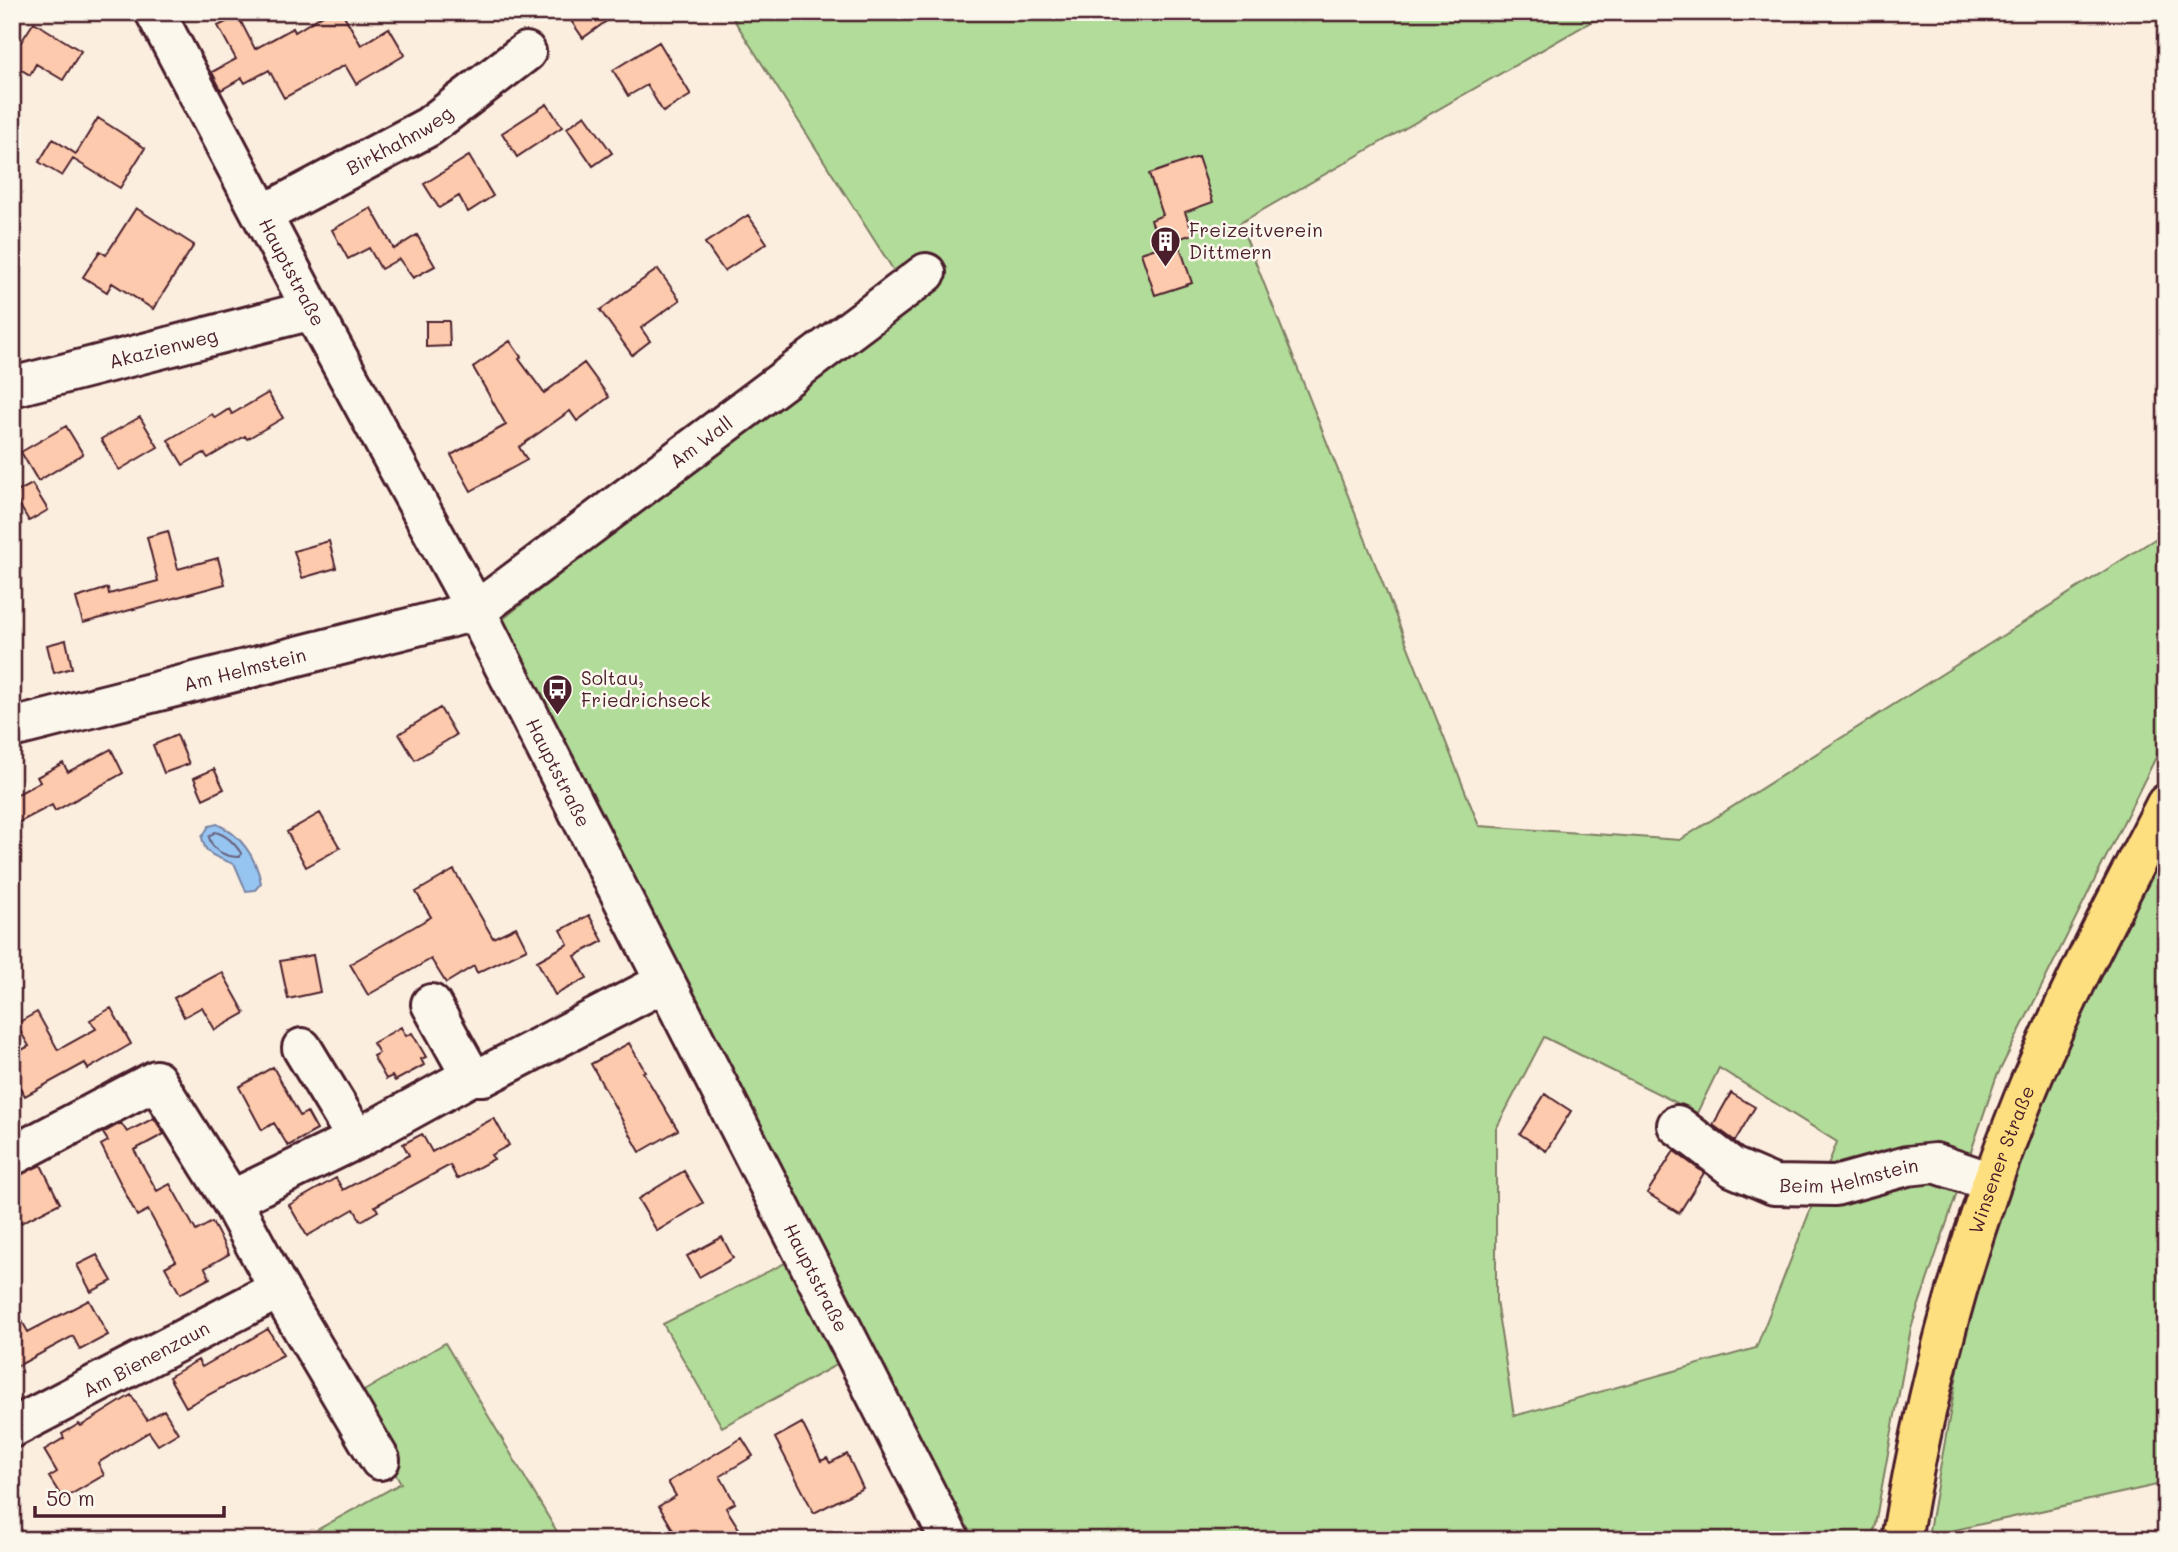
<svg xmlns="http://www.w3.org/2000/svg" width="2178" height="1552" viewBox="0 0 2178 1552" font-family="Mali,sans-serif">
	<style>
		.green { fill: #b2dc9a; stroke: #7e7e62; stroke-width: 2; fill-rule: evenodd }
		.water { fill: #97c5f2; stroke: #7883a2; stroke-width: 2 }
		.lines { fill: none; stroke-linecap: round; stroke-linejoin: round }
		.shore { stroke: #69617b; stroke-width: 2 }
		.building { fill: #fdcaad; stroke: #4a1f2b; stroke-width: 2 }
		.minor-casing { stroke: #4a1f2b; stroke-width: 44 }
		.major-casing { stroke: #4a1f2b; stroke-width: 44 }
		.minor { stroke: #fbf7ec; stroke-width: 38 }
		.major { stroke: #fedf80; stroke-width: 38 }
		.labels { text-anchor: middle; stroke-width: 5; stroke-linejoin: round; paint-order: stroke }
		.street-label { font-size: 19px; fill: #4a1f2b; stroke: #fbf7ec }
		.poi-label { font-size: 19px; fill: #4a1f2b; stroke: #fbf7ec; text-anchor: start }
	</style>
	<rect width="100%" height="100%" fill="#fbeedf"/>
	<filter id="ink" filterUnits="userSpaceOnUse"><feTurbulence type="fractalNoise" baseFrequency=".0143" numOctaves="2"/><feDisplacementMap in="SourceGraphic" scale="14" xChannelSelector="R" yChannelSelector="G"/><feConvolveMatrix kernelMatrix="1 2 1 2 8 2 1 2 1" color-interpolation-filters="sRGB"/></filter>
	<g filter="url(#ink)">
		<path class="green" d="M 729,12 L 1608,12 L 1240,223 L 1479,826 L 1680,840 L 2166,532 L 2166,737 L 1996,1078 L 1911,1328 L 1873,1535 L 1859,1540 L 964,1540 L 498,623 L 910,296 ZM 1544,1037 L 1697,1113 L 1719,1068 L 1837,1142 L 1756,1348 L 1514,1416 L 1496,1301 L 1496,1129 Z
			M 2166,842 L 2166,1483 L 1928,1536 L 1965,1330 L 2009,1175 L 2108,950 Z
			M 787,1262 L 838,1364 L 722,1427 L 663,1324 Z
			M 445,1343 L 562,1540 L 299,1540 L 401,1483 L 352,1398 Z"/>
		<path class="water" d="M 217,824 C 241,835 256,857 261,883 L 255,890 L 246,891 L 235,865 C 218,856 205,858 202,837 L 209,826 Z"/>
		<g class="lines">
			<path class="shore" d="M 215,832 C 227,835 234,843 241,853 L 240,857 C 227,857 212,852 209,837 Z"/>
		</g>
		<path class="building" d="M 328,12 L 342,12 L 361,45 L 389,28 L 405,55 L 356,84 L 345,65 L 284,98 L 269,70 L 245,83 L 242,78 L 221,90 L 212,72 L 236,59 L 218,26 L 238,16 L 255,49 L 293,28 L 295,32 Z
			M 565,12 L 619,12 L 583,38 Z
			M 34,22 L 81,51 L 63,80 L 36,64 L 30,75 L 12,64 L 12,56 Z
			M 659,42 L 691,95 L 663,112 L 647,85 L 628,96 L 613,70 Z
			M 547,104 L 562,127 L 517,157 L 502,133 Z
			M 585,115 L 612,153 L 593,166 L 567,128 Z
			M 98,118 L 145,148 L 120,188 L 73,159 L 62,176 L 39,162 L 53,139 L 76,154 Z
			M 469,156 L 493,196 L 468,212 L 459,196 L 439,208 L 424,184 Z
			M 1198,157 L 1213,202 L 1185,212 L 1193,234 L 1160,245 L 1151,220 L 1163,215 L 1149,174 Z
			M 136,208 L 194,245 L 153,309 L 112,283 L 107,292 L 83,277 L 100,251 L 106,255 Z
			M 371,208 L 394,249 L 417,235 L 435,266 L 413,278 L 399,259 L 381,269 L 369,248 L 348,259 L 332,230 Z
			M 748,215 L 767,243 L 724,271 L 705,243 Z
			M 1178,241 L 1192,283 L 1155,295 L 1141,253 Z
			M 658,269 L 680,300 L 641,328 L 650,341 L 632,355 L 600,310 Z
			M 426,321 L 449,321 L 450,346 L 426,347 Z
			M 510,341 L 521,357 L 519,359 L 544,393 L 584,363 L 609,397 L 577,421 L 570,411 L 519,447 L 527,460 L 471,491 L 451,455 L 506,425 L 473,367 Z
			M 268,393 L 283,418 L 247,439 L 245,436 L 208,458 L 204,453 L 183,465 L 168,440 L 212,414 L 215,418 L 229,409 L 232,414 Z
			M 140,417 L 158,447 L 119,470 L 101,439 Z
			M 66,426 L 83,454 L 38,481 L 21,452 Z
			M 32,484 L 48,510 L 29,521 L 13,494 Z
			M 168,531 L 178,569 L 218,558 L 225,584 L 83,623 L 76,598 L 108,588 L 109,594 L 158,581 L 147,537 Z
			M 329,541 L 336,568 L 302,578 L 294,551 Z
			M 66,640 L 72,668 L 54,673 L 47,645 Z
			M 440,708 L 456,735 L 415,760 L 399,734 Z
			M 177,735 L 189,764 L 164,773 L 153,745 Z
			M 111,749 L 123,773 L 55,811 L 52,805 L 12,826 L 12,797 L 40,782 L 37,777 L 63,763 L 68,772 Z
			M 214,769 L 224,789 L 203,799 L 194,778 Z
			M 320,813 L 340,848 L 306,867 L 287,832 Z
			M 454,870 L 493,938 L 516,927 L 527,949 L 477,973 L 474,966 L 446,983 L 431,959 L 368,995 L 350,964 L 431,917 L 416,892 Z
			M 589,915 L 603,941 L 575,956 L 587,978 L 555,995 L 537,961 L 568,944 L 561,930 Z
			M 313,955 L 320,992 L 288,999 L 280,961 Z
			M 222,972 L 245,1013 L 215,1030 L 202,1007 L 184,1017 L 174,998 Z
			M 111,1008 L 131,1044 L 88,1069 L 85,1063 L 25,1096 L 12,1073 L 12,1055 L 29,1046 L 16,1024 L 37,1012 L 58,1050 L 96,1029 L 90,1020 Z
			M 401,1027 L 406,1036 L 412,1033 L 426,1057 L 421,1059 L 424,1065 L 395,1081 L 392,1076 L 386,1079 L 373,1056 L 379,1053 L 373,1043 Z
			M 629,1043 L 645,1071 L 643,1072 L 678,1130 L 640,1152 L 591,1064 Z
			M 273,1067 L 300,1116 L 307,1112 L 317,1130 L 288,1146 L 274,1123 L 262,1130 L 239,1087 Z
			M 1731,1093 L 1755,1107 L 1735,1141 L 1713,1125 Z
			M 1545,1094 L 1571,1111 L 1546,1151 L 1520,1134 Z
			M 154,1118 L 164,1134 L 134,1150 L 157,1191 L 170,1184 L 196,1231 L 212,1222 L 229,1254 L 205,1268 L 210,1278 L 180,1294 L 165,1267 L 176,1261 L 148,1210 L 137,1216 L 101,1145 L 108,1141 L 103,1133 L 121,1123 L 127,1132 Z
			M 494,1118 L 509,1145 L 491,1155 L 494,1159 L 457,1179 L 450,1165 L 375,1206 L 378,1211 L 361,1221 L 354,1209 L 307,1236 L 289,1205 L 336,1178 L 343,1190 L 409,1155 L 403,1144 L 422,1134 L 432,1152 Z
			M 1674,1151 L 1704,1173 L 1679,1213 L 1647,1193 Z
			M 41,1165 L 60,1203 L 21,1223 L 12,1205 L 12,1178 Z
			M 684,1171 L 703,1203 L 657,1231 L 638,1199 Z
			M 722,1237 L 733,1258 L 699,1277 L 687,1256 Z
			M 97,1255 L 112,1281 L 91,1292 L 77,1265 Z
			M 89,1300 L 108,1335 L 80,1350 L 73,1336 L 12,1369 L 12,1303 L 28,1332 Z
			M 268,1329 L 283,1355 L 186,1407 L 169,1377 L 198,1360 L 202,1367 Z
			M 131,1395 L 147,1420 L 164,1410 L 178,1433 L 158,1445 L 149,1432 L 98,1463 L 104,1475 L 63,1499 L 49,1477 L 57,1472 L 44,1450 L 64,1438 L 62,1434 L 79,1424 L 81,1426 Z
			M 802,1423 L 821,1461 L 827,1458 L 830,1463 L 847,1454 L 863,1488 L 814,1513 L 775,1438 Z
			M 742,1438 L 753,1456 L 720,1476 L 735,1503 L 726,1508 L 746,1540 L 679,1540 L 659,1506 L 676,1496 L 668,1482 Z"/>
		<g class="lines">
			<defs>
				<g id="minor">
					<path id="s1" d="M 155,12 L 312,310 L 476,611 L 950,1540"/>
					<path id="s2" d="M 264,214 L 428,127 L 526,52"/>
					<path id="s3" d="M 12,387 L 312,310"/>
					<path id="s4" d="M 12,728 L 476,611 L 926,273"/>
					<path d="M 431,1004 L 471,1076"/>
					<path d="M 302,1048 L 357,1139"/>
					<path id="s5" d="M 1677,1125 L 1732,1167 L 1774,1185 L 1835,1186 L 1907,1166 L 1935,1163 L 1991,1182"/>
					<path d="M 12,1156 L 156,1080 L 231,1200 L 279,1289 L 12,1428"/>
					<path d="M 231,1200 L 357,1139 L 471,1076 L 484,1076 L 665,982"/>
					<path d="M 279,1289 L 380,1460"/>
				</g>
				<g id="major">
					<path id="s6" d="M 1901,1540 C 1926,1389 1965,1242 2023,1100 C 2064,999 2116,902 2166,804"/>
				</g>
			</defs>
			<use href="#minor" class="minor-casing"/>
			<use href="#major" class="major-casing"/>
			<use href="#minor" class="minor"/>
			<use href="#major" class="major"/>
		</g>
	</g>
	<defs>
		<symbol id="building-pin" viewBox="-11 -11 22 30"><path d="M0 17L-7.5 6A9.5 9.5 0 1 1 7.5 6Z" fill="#4a1f2b" stroke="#fbf7ec"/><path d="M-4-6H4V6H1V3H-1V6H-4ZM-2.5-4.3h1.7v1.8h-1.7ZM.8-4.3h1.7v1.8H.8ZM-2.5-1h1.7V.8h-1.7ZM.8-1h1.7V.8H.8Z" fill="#fff"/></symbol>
		<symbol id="bus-pin" viewBox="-11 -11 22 30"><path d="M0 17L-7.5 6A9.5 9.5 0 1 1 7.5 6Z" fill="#4a1f2b" stroke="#fbf7ec"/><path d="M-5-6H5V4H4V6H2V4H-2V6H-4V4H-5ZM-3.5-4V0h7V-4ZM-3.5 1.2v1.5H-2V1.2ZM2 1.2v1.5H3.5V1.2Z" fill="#fff"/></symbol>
	</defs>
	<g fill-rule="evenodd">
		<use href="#building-pin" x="1148" y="224" width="35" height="47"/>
		<use href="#bus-pin" x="540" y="672" width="35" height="47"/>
	</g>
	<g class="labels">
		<g class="street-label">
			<text dy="7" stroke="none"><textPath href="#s2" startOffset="154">Birkhahnweg</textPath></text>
			<text dy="7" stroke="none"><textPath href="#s1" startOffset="294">Hauptstraße</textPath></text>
			<text dy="7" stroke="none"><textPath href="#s3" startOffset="156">Akazienweg</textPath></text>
			<text dy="7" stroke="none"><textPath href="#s4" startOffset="760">Am Wall</textPath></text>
			<text dy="7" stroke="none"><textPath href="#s4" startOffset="240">Am Helmstein</textPath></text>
			<text dy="7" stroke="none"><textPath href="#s1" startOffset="861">Hauptstraße</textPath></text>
			<text dy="7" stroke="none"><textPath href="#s6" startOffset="394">Winsener Straße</textPath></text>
			<text dy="7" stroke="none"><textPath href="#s5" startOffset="191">Beim Helmstein</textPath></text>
			<text dy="7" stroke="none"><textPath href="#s1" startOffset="1428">Hauptstraße</textPath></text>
			<text transform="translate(146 1359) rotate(-28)" y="7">Am Bienenzaun</text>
		</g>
		<g class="poi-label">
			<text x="1189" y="237">Freizeitverein<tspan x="1189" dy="22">Dittmern</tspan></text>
			<text x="581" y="685">Soltau,<tspan x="581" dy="22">Friedrichseck</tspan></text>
		</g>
	</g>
	<rect width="2178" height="1552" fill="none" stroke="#fbf7ec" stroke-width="42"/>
	<rect x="21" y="21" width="2136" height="1510" fill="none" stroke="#4a1f2b" stroke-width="2.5" filter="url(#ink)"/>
	<path d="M35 1506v10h189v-10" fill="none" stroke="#4a1f2b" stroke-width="3.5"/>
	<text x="46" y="1506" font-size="21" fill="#4a1f2b" stroke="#fbf7ec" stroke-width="5" paint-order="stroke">50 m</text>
</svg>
